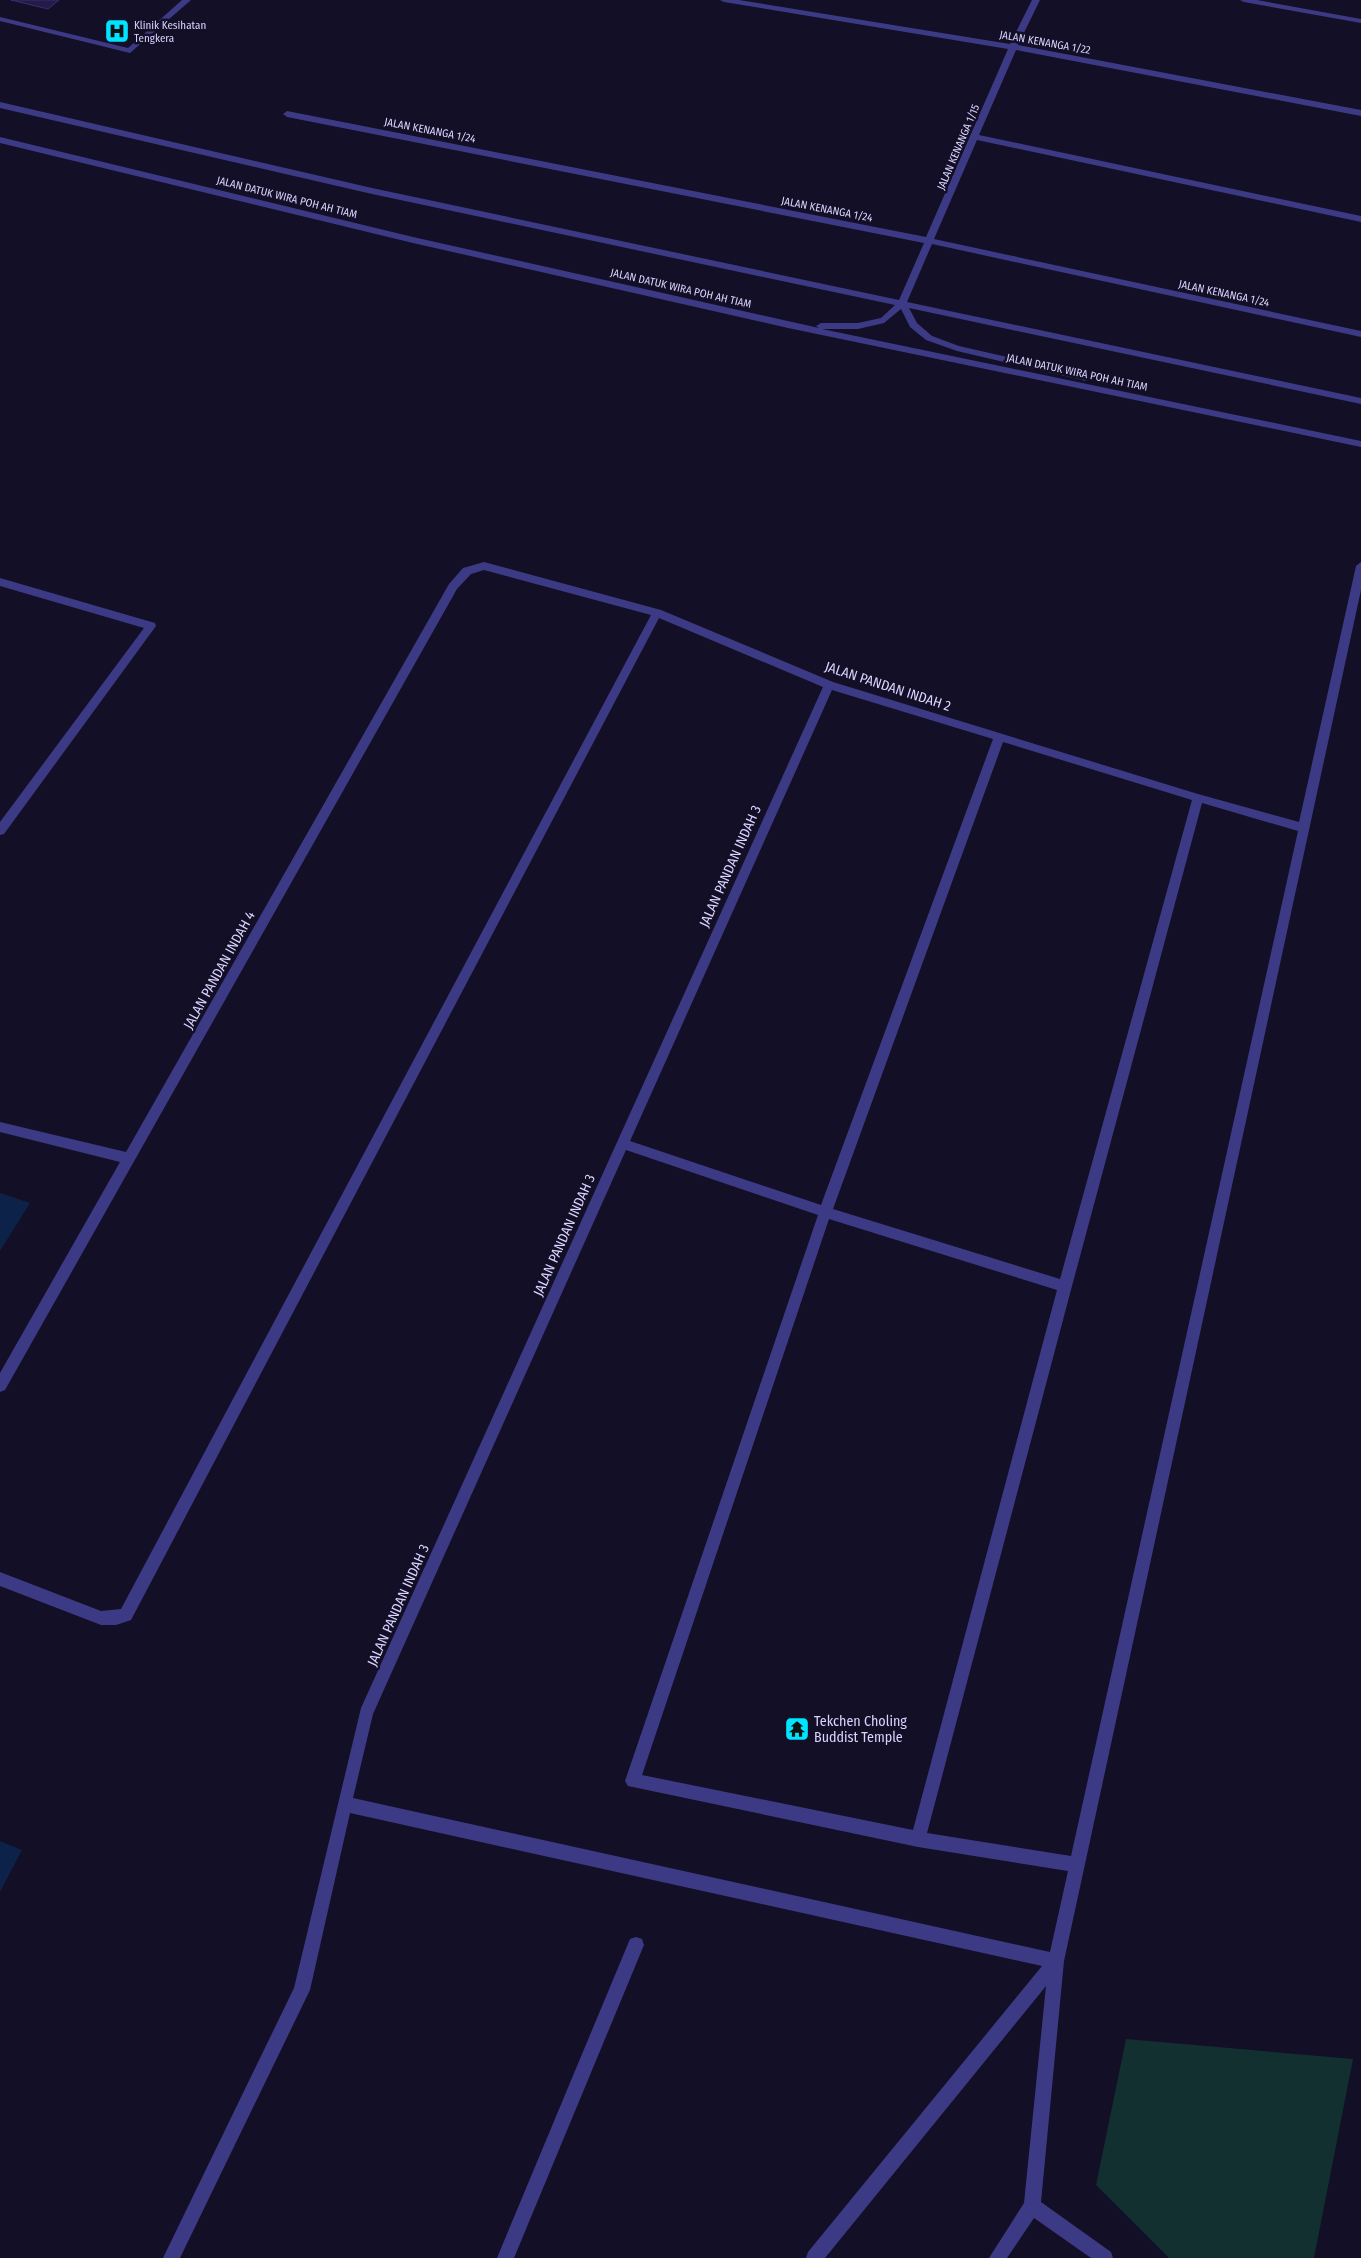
<svg xmlns="http://www.w3.org/2000/svg" width="1361" height="2258" viewBox="0 0 1361 2258" font-family="'Fira Sans Condensed',sans-serif">
	<style>
		.green { fill: #12302f }
		.water { fill: #0c2248 }
		.building { fill: #241b47; stroke: #3b2d73 }
		.lines { fill: none; stroke-linecap: round; stroke-linejoin: round }
		.minor { fill: #3d3a85; fill-rule: evenodd }
		.labels { text-anchor: middle; stroke-width: 5; stroke-linejoin: round; paint-order: stroke }
		.far-poi-label { font-size: 11px; fill: #d9d4ff; stroke: #130f26; text-anchor: start }
		.far-street-label { font-size: 11px; fill: #d9d4ff; stroke: #130f26 }
		.street-label { font-size: 14px; fill: #d9d4ff; stroke: #130f26 }
		.poi-label { font-size: 14px; fill: #d9d4ff; stroke: #130f26; text-anchor: start }
	</style>
	<rect width="100%" height="100%" fill="#130f26"/>
	<path class="green" d="M 1126,2039 L 1353,2059 L 1314,2258 L 1169,2258 L 1096,2185 Z"/>
	<path class="water" d="M 0,1193 L 30,1203 L 0,1251 Z
		M 0,1841 L 22,1850 L 0,1892 Z"/>
	<path class="building" d="M 11,0 L 59,0 L 48,9 Z"/>
	<g class="lines">
		<path class="minor" d="M 182,0 L 191,0 L 130,53 L 0,21 L 0,17 L 128,48 Z
			M 720,0 L 739,0 L 1010,44 L 1032,0 L 1040,0 L 1018,45 L 1361,110 L 1361,116 L 1016,50 L 979,135 L 1361,216 L 1361,222 L 977,140 L 934,239 L 1361,331 L 1361,337 L 932,244 L 907,302 L 1361,398 L 1361,404 L 909,308 L 917,323 L 932,336 L 959,346 L 1086,375 L 1091,378 L 1086,381 L 957,351 L 926,340 L 910,327 L 901,309 L 884,323 L 858,329 L 822,329 L 1361,441 L 1361,447 L 788,328 L 413,243 L 0,143 L 0,137 L 413,237 L 819,328 L 816,326 L 821,323 L 858,323 L 881,318 L 895,305 L 372,194 L 0,108 L 0,102 L 372,188 L 899,300 L 924,243 L 287,117 L 283,114 L 287,111 L 926,237 L 1008,49 L 724,2 Z
			M 1240,0 L 1257,0 L 1361,19 L 1361,23 L 1244,2 Z
			M 484,562 L 661,610 L 833,682 L 1198,794 L 1299,822 L 1356,566 L 1361,562 L 1361,590 L 1064,1961 L 1041,2202 L 1111,2252 L 1113,2258 L 1091,2258 L 1034,2218 L 1007,2258 L 989,2258 L 1024,2203 L 1046,1986 L 825,2258 L 806,2258 L 808,2252 L 1042,1966 L 350,1813 L 310,1990 L 180,2258 L 163,2258 L 294,1988 L 361,1708 L 823,687 L 659,618 L 131,1620 L 116,1625 L 101,1625 L 0,1586 L 0,1572 L 101,1611 L 121,1609 L 651,615 L 484,570 L 471,574 L 457,589 L 5,1390 L 0,1392 L 0,1373 L 120,1162 L 0,1132 L 0,1122 L 126,1152 L 449,584 L 463,568 ZM 832,690 L 993,739 L 821,1205 L 630,1141 ZM 1003,742 L 1192,800 L 1060,1279 L 833,1209 ZM 1202,803 L 1298,831 L 1071,1856 L 927,1833 L 1072,1286 ZM 626,1150 L 818,1215 L 625,1781 L 628,1786 L 918,1847 L 1068,1871 L 1050,1952 L 353,1798 L 373,1714 ZM 829,1219 L 1057,1290 L 913,1830 L 642,1775 Z
			M 0,578 L 155,623 L 156,626 L 4,834 L 0,835 L 0,822 L 144,628 L 0,586 Z
			M 636,1937 L 642,1939 L 644,1945 L 514,2258 L 497,2258 L 630,1939 Z"/>
	</g>
	<defs>
		<symbol id="hospital-square" viewBox="-11 -11 22 22"><rect x="-9" y="-9" width="18" height="18" rx="4" fill="#00e5ff" stroke="#130f26"/><path d="M-5-5h3v3.5h4V-5h3V5h-3V1.5h-4V5h-3Z" fill="#111"/></symbol>
		<symbol id="temple-square" viewBox="-11 -11 22 22"><rect x="-9" y="-9" width="18" height="18" rx="4" fill="#00e5ff" stroke="#130f26"/><path d="M0-6L5-2H3V0L6.5 2.5H4V6H1.5V3h-3V6H-4V2.5H-6.5L-3 0V-2H-5Z" fill="#111"/></symbol>
	</defs>
	<g fill-rule="evenodd">
		<use href="#hospital-square" x="103" y="17" width="28" height="28"/>
		<use href="#temple-square" x="783" y="1715" width="28" height="28"/>
	</g>
	<g class="labels">
		<g class="far-poi-label">
			<text x="134" y="29">Klinik Kesihatan<tspan x="134" dy="13">Tengkera</tspan></text>
		</g>
		<g class="far-street-label">
			<text transform="translate(1045 42) rotate(10)" y="4">JALAN KENANGA 1/22</text>
			<text transform="translate(430 130) rotate(11)" y="4">JALAN KENANGA 1/24</text>
			<text transform="translate(958 147) rotate(-67)" y="4">JALAN KENANGA 1/15</text>
			<text transform="translate(287 197) rotate(14)" y="4">JALAN DATUK WIRA POH AH TIAM</text>
			<text transform="translate(827 209) rotate(11)" y="4">JALAN KENANGA 1/24</text>
			<text transform="translate(681 288) rotate(13)" y="4">JALAN DATUK WIRA POH AH TIAM</text>
			<text transform="translate(1224 293) rotate(12)" y="4">JALAN KENANGA 1/24</text>
			<text transform="translate(1077 372) rotate(12)" y="4">JALAN DATUK WIRA POH AH TIAM</text>
		</g>
		<g class="street-label">
			<text transform="translate(888 686) rotate(18)" y="5">JALAN PANDAN INDAH 2</text>
			<text transform="translate(730 866) rotate(-66)" y="5">JALAN PANDAN INDAH 3</text>
			<text transform="translate(219 970) rotate(-61)" y="5">JALAN PANDAN INDAH 4</text>
			<text transform="translate(564 1235) rotate(-66)" y="5">JALAN PANDAN INDAH 3</text>
			<text transform="translate(398 1605) rotate(-66)" y="5">JALAN PANDAN INDAH 3</text>
		</g>
		<g class="poi-label">
			<text x="814" y="1726">Tekchen Choling<tspan x="814" dy="16">Buddist Temple</tspan></text>
		</g>
	</g>
</svg>
